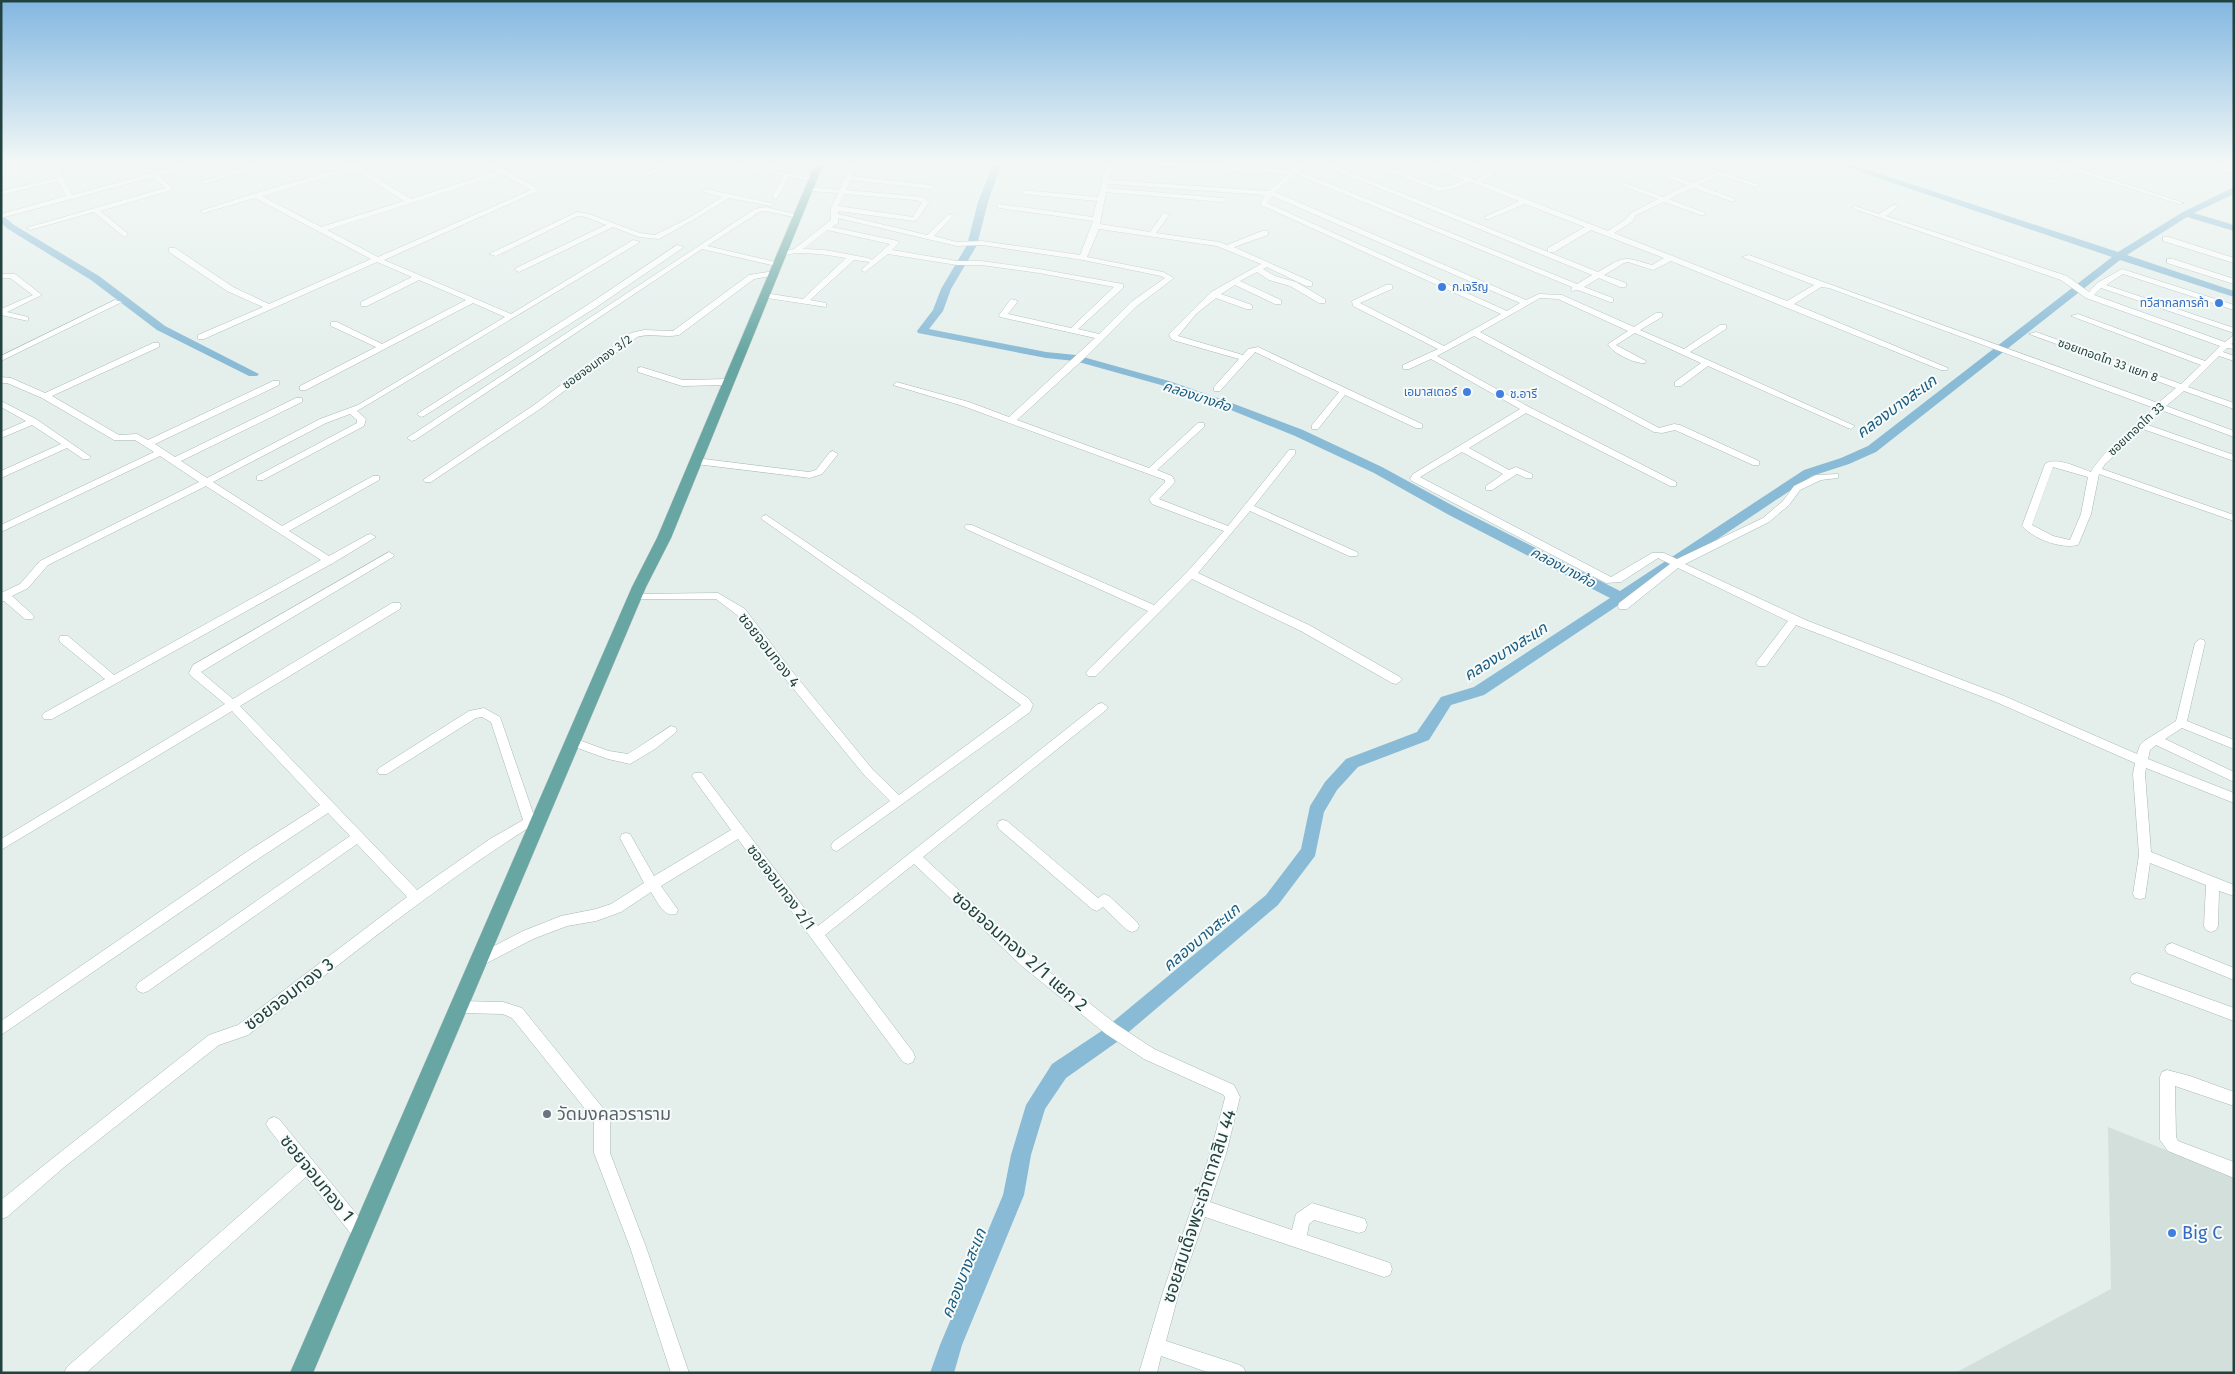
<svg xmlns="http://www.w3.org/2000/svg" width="2235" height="1374" viewBox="0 0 2235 1374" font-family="'Fira Sans','Noto Sans Thai',sans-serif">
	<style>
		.built { fill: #d2dfdb }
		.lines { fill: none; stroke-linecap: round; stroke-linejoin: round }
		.canal { fill: #8abbd6; fill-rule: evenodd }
		.street-casing { stroke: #a6b8b5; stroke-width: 1 }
		.primary-casing { stroke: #c1cac9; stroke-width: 1 }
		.street { fill: #fff; fill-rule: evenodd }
		.primary { fill: #67a6a2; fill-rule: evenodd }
		.shop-dot { fill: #3f7fe0; stroke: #f6fbf9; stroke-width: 2 }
		.worship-dot { fill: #6b7280; stroke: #f6fbf9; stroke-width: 2 }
		.labels { text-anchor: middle; stroke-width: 4; stroke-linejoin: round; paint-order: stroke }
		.far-shop-label { font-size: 12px; fill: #366cbe; stroke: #f6fbf9; text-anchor: start }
		.far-street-label { font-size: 12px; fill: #22423f; stroke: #f6fbf9 }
		.far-water-label { font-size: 14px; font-style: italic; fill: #185c82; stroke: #f6fbf9 }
		.street-label { font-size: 15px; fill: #22423f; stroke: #f6fbf9 }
		.water-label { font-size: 16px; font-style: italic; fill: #185c82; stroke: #f6fbf9 }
		.near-street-label { font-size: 18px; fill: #22423f; stroke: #f6fbf9 }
		.near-worship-label { font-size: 18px; fill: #5b616d; stroke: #f6fbf9; text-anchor: start }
		.near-shop-label { font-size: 18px; fill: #366cbe; stroke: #f6fbf9; text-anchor: start }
	</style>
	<rect width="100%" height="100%" fill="#e4efec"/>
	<path class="built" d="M 2108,1127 L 2234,1177 L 2234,1373 L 1955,1373 L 2111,1289 Z"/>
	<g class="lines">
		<path class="canal" d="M 994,162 L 1002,162 L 988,202 L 977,245 L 951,289 L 943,311 L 929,329 L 1046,352 L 1076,355 L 1169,381 L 1229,402 L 1303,430 L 1382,467 L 1459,509 L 1620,591 L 1804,470 L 1841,458 L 1868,446 L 2112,257 L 1831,162 L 1844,162 L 2118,252 L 2183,212 L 2234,187 L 2234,194 L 2194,213 L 2234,225 L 2234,231 L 2187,217 L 2127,255 L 2234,291 L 2234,297 L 2120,260 L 1876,452 L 1849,464 L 1812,476 L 1484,695 L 1451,705 L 1429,740 L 1358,767 L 1337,790 L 1324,812 L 1315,856 L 1278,905 L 1117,1042 L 1066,1078 L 1045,1109 L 1031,1155 L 1024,1195 L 962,1345 L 954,1373 L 930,1373 L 940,1345 L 1003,1195 L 1011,1155 L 1026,1105 L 1052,1064 L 1103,1030 L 1266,895 L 1301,849 L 1310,806 L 1325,782 L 1346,759 L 1417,732 L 1441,697 L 1474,687 L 1610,598 L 1449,515 L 1374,473 L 1295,436 L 1221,406 L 1161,385 L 1075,361 L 1046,358 L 918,333 L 917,331 L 933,310 L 941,289 L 967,245 L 978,202 Z
			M 1,214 L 14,225 L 99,276 L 165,326 L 259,374 L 257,376 L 249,376 L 157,330 L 91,280 L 8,229 L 1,223 Z"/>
		<defs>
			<path id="street" d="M 49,162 L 55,162 L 72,195 L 193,162 L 204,162 L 159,175 L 172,188 L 172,190 L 100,211 L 127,233 L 128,235 L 124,237 L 94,212 L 30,230 L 26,228 L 165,188 L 153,177 L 1,218 L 1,214 L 66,196 L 58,181 L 1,195 L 1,191 L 57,178 Z
				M 245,162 L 252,162 L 257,168 L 203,184 L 200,182 L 249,167 Z
				M 345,162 L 351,162 L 411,199 L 497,171 L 482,162 L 490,162 L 538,189 L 538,191 L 384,260 L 511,314 L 633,240 L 640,242 L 357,411 L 366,419 L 364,426 L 263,480 L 257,480 L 257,476 L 357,423 L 357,420 L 350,414 L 326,423 L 213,482 L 282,526 L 373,476 L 379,476 L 379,480 L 289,531 L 329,556 L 367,535 L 371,534 L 376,537 L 333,563 L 52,719 L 44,719 L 42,716 L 44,713 L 105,679 L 60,642 L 59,639 L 60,636 L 68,636 L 114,675 L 321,560 L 206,486 L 48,565 L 28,588 L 12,596 L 34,616 L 33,619 L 25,619 L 4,601 L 1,601 L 1,593 L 20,584 L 40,561 L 199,482 L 160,456 L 1,532 L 1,525 L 154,452 L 135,440 L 114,440 L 42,398 L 7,383 L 1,383 L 1,377 L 11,378 L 45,393 L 153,343 L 159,343 L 159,347 L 52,396 L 119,435 L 137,434 L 148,440 L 273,381 L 279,381 L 279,385 L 155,444 L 175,457 L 296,398 L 302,398 L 302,402 L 181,461 L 207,478 L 320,419 L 358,405 L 505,317 L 473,303 L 306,390 L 300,390 L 300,386 L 376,347 L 331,326 L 331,322 L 337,322 L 382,344 L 466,300 L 419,280 L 367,306 L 361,306 L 361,302 L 412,277 L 377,262 L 204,339 L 198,339 L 198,335 L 263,307 L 227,291 L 169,252 L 169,248 L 175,248 L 233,287 L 269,304 L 371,259 L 255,198 L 203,213 L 200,211 L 253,194 L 349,166 ZM 353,169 L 404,201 L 321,227 L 262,196 ZM 502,174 L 531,190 L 378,257 L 327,230 Z
				M 662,162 L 669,162 L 651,175 L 647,175 L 647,173 Z
				M 707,162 L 723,162 L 768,170 L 774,162 L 781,162 L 775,171 L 816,179 L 813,181 L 789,177 L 778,197 L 775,199 L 772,197 L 783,176 Z
				M 853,162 L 859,162 L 852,176 L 931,185 L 934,187 L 931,189 L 851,180 L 846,190 L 923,197 L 929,202 L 918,219 L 914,221 L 838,211 L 838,214 L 927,235 L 949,214 L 953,216 L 934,236 L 957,242 L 982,241 L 1080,255 L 1093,221 L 999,208 L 996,206 L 999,204 L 1093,217 L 1097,201 L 1023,194 L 1020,192 L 1023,190 L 1098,197 L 1107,162 L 1151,162 L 1292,170 L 1298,162 L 1305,162 L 1298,171 L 1577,284 L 1592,275 L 1315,162 L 1324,162 L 1598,272 C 1625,256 1622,256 1652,265 L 1664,258 L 1591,230 L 1554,252 L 1548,252 L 1548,248 L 1585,227 L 1525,204 L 1489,219 L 1485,219 L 1485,217 L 1519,201 L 1470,182 L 1452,189 L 1439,191 L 1363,162 L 1372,162 L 1440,187 L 1449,186 L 1464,180 L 1421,162 L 1430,162 L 1476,180 L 1487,173 L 1462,162 L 1471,162 L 1495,173 L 1482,182 L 1608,231 L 1626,219 L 1631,213 L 1658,199 L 1623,186 L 1623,184 L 1627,184 L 1663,197 L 1687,185 L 1658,174 L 1658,172 L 1662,172 L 1693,183 L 1718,171 L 1760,185 L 1757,187 L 1719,175 L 1699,185 L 1735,199 L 1735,201 L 1731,201 L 1693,188 L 1669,199 L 1705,213 L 1705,215 L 1701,215 L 1664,202 L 1636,215 L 1632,222 L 1614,233 L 1787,301 L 1814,285 L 1742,257 L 1749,255 L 2158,403 L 2176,388 L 2029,334 L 2036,332 L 2181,384 L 2201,365 L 2071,316 L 2078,314 L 2205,361 L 2220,346 L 2086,298 L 2061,280 L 1852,208 L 1855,206 L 1879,214 L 1893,205 L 1897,205 L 1897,207 L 1886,216 L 2067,276 L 2089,292 L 2097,283 L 2122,269 L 2234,305 L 2234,310 L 2123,274 L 2106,285 L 2234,328 L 2234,333 L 2101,288 L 2094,295 L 2225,342 L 2234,335 L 2234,342 L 2231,344 L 2234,345 L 2234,349 L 2227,348 L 2223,352 L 2234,356 L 2234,361 L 2219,356 L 2188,387 L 2234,403 L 2234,409 L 2184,391 L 2166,406 L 2234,431 L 2234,437 L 2161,410 L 2148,425 L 2234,455 L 2234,461 L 2143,429 L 2105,464 L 2102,469 L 2234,515 L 2234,521 L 2099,474 L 2091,514 L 2079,543 L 2078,545 C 2060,549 2034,539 2022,526 L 2045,464 C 2056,456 2079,468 2091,472 C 2105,448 2134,429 2154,408 L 1829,288 L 1821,287 L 1794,304 L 1948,368 L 1947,370 L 1941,370 L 1671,261 L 1653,270 L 1628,262 L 1624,263 L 1604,275 L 1626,283 L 1626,287 L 1620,287 L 1599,278 L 1584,287 L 1613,298 L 1613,302 L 1610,302 L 1578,290 L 1571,291 L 1572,287 L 1295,174 L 1275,192 L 1526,300 L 1539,294 L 1562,295 L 1634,327 L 1656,313 L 1662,313 L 1662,317 L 1640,330 L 1684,349 L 1720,325 L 1726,325 L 1726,329 L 1690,352 L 1855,426 L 1851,429 L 1848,428 L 1708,366 L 1681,386 L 1675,386 L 1675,382 L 1701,363 L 1635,333 L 1616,345 L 1646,361 L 1645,363 C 1635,364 1612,353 1608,344 L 1628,331 L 1558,299 L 1540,298 L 1480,332 L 1659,428 L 1674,424 L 1680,425 L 1759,461 L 1759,465 L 1753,465 L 1675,430 L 1662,433 L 1654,432 L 1474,336 L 1437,356 L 1529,407 L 1676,482 L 1676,486 L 1670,486 L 1526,413 L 1469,448 L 1509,470 L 1516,467 L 1532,474 L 1532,478 L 1526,478 L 1517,474 L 1492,490 L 1486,490 L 1486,486 L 1503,474 L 1462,452 L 1420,477 L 1611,577 L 1652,553 L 1664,553 L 1677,559 L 1763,518 L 1783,501 L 1794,486 L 1816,475 L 1838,474 L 1838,478 L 1821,480 L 1800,490 L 1789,505 L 1769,522 L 1685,564 L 1808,621 L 2004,696 L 2137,754 L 2140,745 L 2144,741 L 2176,721 L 2195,643 L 2200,639 L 2204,640 L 2205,643 L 2187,721 L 2234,740 L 2234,749 L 2182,728 L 2165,739 L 2234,772 L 2234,782 L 2156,745 L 2150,750 L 2148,759 L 2234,793 L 2234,803 L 2146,768 L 2145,774 L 2151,852 L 2234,885 L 2234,896 L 2219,891 L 2218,926 L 2216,930 L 2211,932 L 2206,930 L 2204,926 L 2206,885 L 2150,863 L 2145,898 L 2140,899 L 2135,898 L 2133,894 L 2139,855 L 2133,774 L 2135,763 L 1996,702 L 1796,625 L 1766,666 L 1758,666 L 1756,663 L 1758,660 L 1788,621 L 1678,568 L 1627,609 L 1619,609 L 1618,606 L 1619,603 L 1670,564 L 1658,558 L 1621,582 L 1606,583 L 1412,481 L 1410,479 L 1413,474 L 1520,409 L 1431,359 L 1409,369 L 1403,369 L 1403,365 L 1438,349 L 1353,306 L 1352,301 L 1386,285 L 1392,285 L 1392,289 L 1360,303 L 1444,346 L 1501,314 L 1261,205 L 1260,204 L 1265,195 L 1108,184 L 1107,188 L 1223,198 L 1226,200 L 1223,202 L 1106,192 L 1100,224 L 1150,232 L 1163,214 L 1165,213 L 1169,215 L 1156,233 L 1219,242 L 1227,245 L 1262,231 L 1268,231 L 1268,235 L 1234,247 L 1312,282 L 1312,286 L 1306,286 L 1267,267 L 1263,269 L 1275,276 L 1296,282 L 1325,299 L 1325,303 L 1319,303 L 1290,286 L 1269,280 L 1257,272 L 1240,281 L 1281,300 L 1281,304 L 1275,304 L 1235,285 L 1221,294 L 1252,305 L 1252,309 L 1246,309 L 1216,298 L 1196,314 L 1178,336 L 1243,355 L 1248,349 L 1258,347 L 1422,424 L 1422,428 L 1416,428 L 1345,395 L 1318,429 L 1312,429 L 1312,425 L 1339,392 L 1255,352 L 1220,391 L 1214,391 L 1214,387 L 1239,359 L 1176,341 L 1171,339 L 1169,334 L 1211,292 L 1261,264 L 1217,246 L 1099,229 L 1087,257 L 1163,272 L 1174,278 L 1137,306 L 1087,356 L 1017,420 L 1149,468 L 1198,423 L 1204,423 L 1204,427 L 1157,470 L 1172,476 L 1175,482 L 1159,499 L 1228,526 L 1289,450 L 1295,450 L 1295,454 L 1254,506 L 1357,552 L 1358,554 L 1357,556 L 1349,556 L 1250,511 L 1198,573 L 1309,625 L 1400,677 L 1402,680 L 1396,684 L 1392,683 L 1301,631 L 1192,579 L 1096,676 L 1088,676 L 1086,673 L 1088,670 L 1148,611 L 966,529 L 964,527 L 966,525 L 972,525 L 1154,605 L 1187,572 L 1224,531 L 1152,504 L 1149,499 L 1165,482 L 1165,480 L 963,406 L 893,385 L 897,382 L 900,383 L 969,402 L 1009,417 L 1095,338 L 1000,317 L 999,315 L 1011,299 L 1018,301 L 1008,314 L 1071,328 L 1114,287 L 1039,273 L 981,265 L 957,265 L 888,254 L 865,272 L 861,270 L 870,262 L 854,260 L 810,300 L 826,303 L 826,307 L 761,297 L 761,293 L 764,293 L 803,299 L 846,258 C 830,255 814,253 798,253 C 791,253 784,257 778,253 L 794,249 L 831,220 L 831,208 L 838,193 L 809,191 L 806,189 L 809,187 L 839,190 ZM 1113,164 L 1288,174 L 1269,191 L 1109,180 ZM 844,194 L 915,200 L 922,202 L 913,217 L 838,206 ZM 1272,196 L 1520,303 L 1507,311 L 1267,203 ZM 838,218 L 957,246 L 982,245 L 1083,260 L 1161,276 L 1165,278 L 1131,302 L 1099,334 L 1078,329 L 1123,288 L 1123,284 L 1039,269 L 981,261 L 957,261 L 892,250 L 899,243 L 898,241 L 832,227 L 838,223 ZM 827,230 L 890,244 L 872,260 L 868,258 L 825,250 L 803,249 ZM 2053,467 L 2088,477 L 2081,514 L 2070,540 L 2053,536 L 2032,525 Z
				M 921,162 L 941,162 L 951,165 L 948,167 Z
				M 1647,162 L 1657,162 L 1665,166 L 1662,168 Z
				M 2049,162 L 2059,162 L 2184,203 L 2179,204 L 2069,169 L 2054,178 L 2050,178 L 2050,176 L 2063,168 Z
				M 2195,162 L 2206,162 L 2234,170 L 2234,174 Z
				M 706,189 L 775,204 L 772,206 L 729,198 L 693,220 L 659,239 L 639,237 L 613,227 L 519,272 L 515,270 L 516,268 L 606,225 L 586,217 L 578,216 L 496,256 L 489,254 L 577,212 L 589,214 L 640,233 L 655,235 L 689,218 L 722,197 L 704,192 L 704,190 Z
				M 766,207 L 802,216 L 798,218 L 766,211 L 759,212 L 707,246 L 780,263 L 780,267 L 702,249 L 415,440 L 412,441 L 407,438 L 755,209 Z
				M 2163,237 L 2169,237 L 2234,258 L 2234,263 L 2163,241 Z
				M 677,245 L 684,247 L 595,308 L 424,416 L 421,417 L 417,414 L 589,304 Z
				M 2167,259 L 2173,259 L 2234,279 L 2234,284 L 2167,263 Z
				M 774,271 L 777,271 L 777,275 L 754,279 L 679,335 C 665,338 651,333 637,337 L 540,409 L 431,482 L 425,482 L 423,480 L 534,405 L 631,333 L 644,330 L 673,331 L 749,275 Z
				M 1,274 L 15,274 L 42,295 L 7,312 L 28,317 L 28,321 L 1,315 L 1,309 L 33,295 L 10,278 L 1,278 Z
				M 115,300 L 122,302 L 1,361 L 1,356 Z
				M 641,367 L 683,380 L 728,379 L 732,382 L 728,385 L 682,386 L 638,372 L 638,368 Z
				M 1,401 L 36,419 L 91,457 L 89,459 L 83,459 L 67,448 L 1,478 L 1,471 L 61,444 L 32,425 L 1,438 L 1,432 L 26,421 L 1,407 Z
				M 833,451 L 838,454 L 822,474 L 810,478 L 696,464 L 691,461 L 696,458 L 809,472 L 816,470 L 830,452 Z
				M 766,515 L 914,615 L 1029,699 L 1033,705 L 1030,712 L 837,851 L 833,850 L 831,846 L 833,842 L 890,801 L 865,776 L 783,676 L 737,615 L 716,599 L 635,599 L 630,596 L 631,594 L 718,593 L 745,609 L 791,670 L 873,770 L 899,795 L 1021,705 L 906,621 L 763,520 L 761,518 L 763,516 Z
				M 389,552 L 394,555 L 393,557 L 201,672 L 233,699 L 392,603 L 400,603 L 401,606 L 400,609 L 240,706 L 417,890 L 490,839 L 523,820 L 491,722 L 482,717 L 476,718 L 387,774 L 379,774 L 377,771 L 379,768 L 469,711 L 484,708 L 500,717 L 533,813 L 542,809 L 546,811 L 548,814 L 546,817 C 441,881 346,960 248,1035 L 219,1045 L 63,1168 L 7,1217 L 1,1219 L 1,1200 L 53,1158 L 209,1035 L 238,1025 L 407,897 L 357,844 L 148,991 L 143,993 L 138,991 L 136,987 L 138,983 L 350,836 L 328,813 L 258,859 L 1,1035 L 1,1021 L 248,851 L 320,805 L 232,711 L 1,850 L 1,839 L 225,704 L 191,676 L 189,673 L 193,665 Z
				M 1102,703 L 1108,707 L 1106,710 L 923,857 L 1033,959 L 1116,1024 L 1154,1049 L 1234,1085 L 1240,1097 L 1226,1154 L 1210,1202 L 1292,1230 L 1296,1214 L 1312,1203 L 1365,1219 L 1367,1225 L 1365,1231 L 1359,1233 L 1314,1220 L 1309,1224 L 1307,1235 L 1390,1263 L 1392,1269 L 1390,1275 L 1384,1277 L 1205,1217 L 1179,1292 L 1166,1341 L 1237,1364 L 1243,1367 L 1246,1373 L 1210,1373 L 1161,1356 L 1157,1373 L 1139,1373 L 1163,1292 L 1210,1154 L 1225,1098 L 1224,1095 L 1144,1059 L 1106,1034 L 1023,967 L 914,864 L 825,935 L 913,1052 L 915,1057 L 913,1062 L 908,1064 L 903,1062 L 738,839 L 661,886 L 678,910 L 676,914 C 664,918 657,901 651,892 L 621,912 L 596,921 L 567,926 L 533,939 L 483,965 L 478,967 L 473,965 L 471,961 L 473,957 L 523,931 L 561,916 L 596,909 L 611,904 L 644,883 L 620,838 L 622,834 L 626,833 L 630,834 L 654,876 L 731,830 L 694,779 L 692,776 L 694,773 L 702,773 L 818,926 L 1098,704 Z
				M 671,726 L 675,727 L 677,730 L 675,733 L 655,749 L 630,764 L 608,759 L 569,745 L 567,742 L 569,739 L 573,738 L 609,751 L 628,754 Z
				M 1003,820 L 1007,821 L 1098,898 L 1104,894 L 1109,896 L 1137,922 L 1139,926 L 1137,930 L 1132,932 L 1127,930 L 1103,907 L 1097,911 L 1092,909 L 999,829 L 997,825 L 999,821 Z
				M 2172,943 L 2234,968 L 2234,980 L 2167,953 L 2165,949 L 2167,945 Z
				M 2137,973 L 2234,1008 L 2234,1021 L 2132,983 L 2130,979 L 2132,975 Z
				M 459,1001 L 503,1002 L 522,1008 L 607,1113 L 610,1118 L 610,1153 L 646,1247 L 689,1373 L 671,1373 L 630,1247 L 594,1153 L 594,1120 L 512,1018 L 503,1014 L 459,1013 L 454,1012 L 452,1007 L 454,1002 Z
				M 2167,1070 L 2190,1076 L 2234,1092 L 2234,1106 L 2175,1086 L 2176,1137 L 2178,1141 L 2234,1162 L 2234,1178 L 2168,1151 L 2160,1140 L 2160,1077 L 2162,1072 Z
				M 274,1117 L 279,1119 L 367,1227 L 369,1233 L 367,1239 L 361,1241 L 355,1239 L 306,1177 L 86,1373 L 64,1373 L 67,1367 L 297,1165 L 269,1129 L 266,1124 L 269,1119 Z"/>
			<path id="primary" d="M 816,162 L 824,162 L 671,538 L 646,587 L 313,1373 L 290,1373 L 632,587 L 657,538 Z"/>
		</defs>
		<use href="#street" class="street-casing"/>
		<use href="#primary" class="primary-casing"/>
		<use href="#street" class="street"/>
		<use href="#primary" class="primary"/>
	</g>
	<linearGradient id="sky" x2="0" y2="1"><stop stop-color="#82b7e1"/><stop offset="0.46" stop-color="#f3f8f6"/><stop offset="1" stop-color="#f3f8f6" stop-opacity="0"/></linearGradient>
	<rect width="2235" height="354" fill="url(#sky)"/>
	<g class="shop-dot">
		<circle cx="1442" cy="287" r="5"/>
		<circle cx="2219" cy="303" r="5"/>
		<circle cx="1467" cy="392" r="5"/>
		<circle cx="1500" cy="394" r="5"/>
		<circle cx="2172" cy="1233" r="5"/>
	</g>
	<circle class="worship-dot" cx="547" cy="1114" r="5"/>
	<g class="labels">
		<g class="far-shop-label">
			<text x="1452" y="291">ก.เจริญ</text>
			<text x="2209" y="307" text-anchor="end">ทวีสากลการค้า</text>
			<text x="1457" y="396" text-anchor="end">เอมาสเตอร์</text>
			<text x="1510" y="398">ช.อารี</text>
		</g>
		<g class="far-street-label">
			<text transform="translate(2108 360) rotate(20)" y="4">ซอยเทอดไท 33 แยก 8</text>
			<text transform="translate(597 362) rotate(-36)" y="4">ซอยจอมทอง 3/2</text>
			<text transform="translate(2136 429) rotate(-43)" y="4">ซอยเทอดไท 33</text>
		</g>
		<g class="far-water-label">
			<text transform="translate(1197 396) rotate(18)" y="5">คลองบางค้อ</text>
			<text transform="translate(1563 567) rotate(28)" y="5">คลองบางค้อ</text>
		</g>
		<g class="street-label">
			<text transform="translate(769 650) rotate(52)" y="5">ซอยจอมทอง 4</text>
			<text transform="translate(781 887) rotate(53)" y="5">ซอยจอมทอง 2/1</text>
		</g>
		<g class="water-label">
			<text transform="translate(1896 406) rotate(-36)" y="6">คลองบางสะแก</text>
			<text transform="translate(1505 651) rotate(-32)" y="6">คลองบางสะแก</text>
			<text transform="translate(1201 937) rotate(-40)" y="6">คลองบางสะแก</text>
			<text transform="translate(963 1273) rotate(-68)" y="6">คลองบางสะแก</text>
		</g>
		<g class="near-street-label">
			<text transform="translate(1020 951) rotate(41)" y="6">ซอยจอมทอง 2/1 แยก 2</text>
			<text transform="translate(289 994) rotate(-37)" y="6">ซอยจอมทอง 3</text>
			<text transform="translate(317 1178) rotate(51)" y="6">ซอยจอมทอง 1</text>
			<text transform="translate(1199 1206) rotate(-72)" y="6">ซอยสมเด็จพระเจ้าตากสิน 44</text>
		</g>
		<g class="near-worship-label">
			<text x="557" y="1120">วัดมงคลวราราม</text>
		</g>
		<g class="near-shop-label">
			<text x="2182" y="1239">Big C</text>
		</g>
	</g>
	<rect width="2235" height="1374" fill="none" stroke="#22423f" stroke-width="5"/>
</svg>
